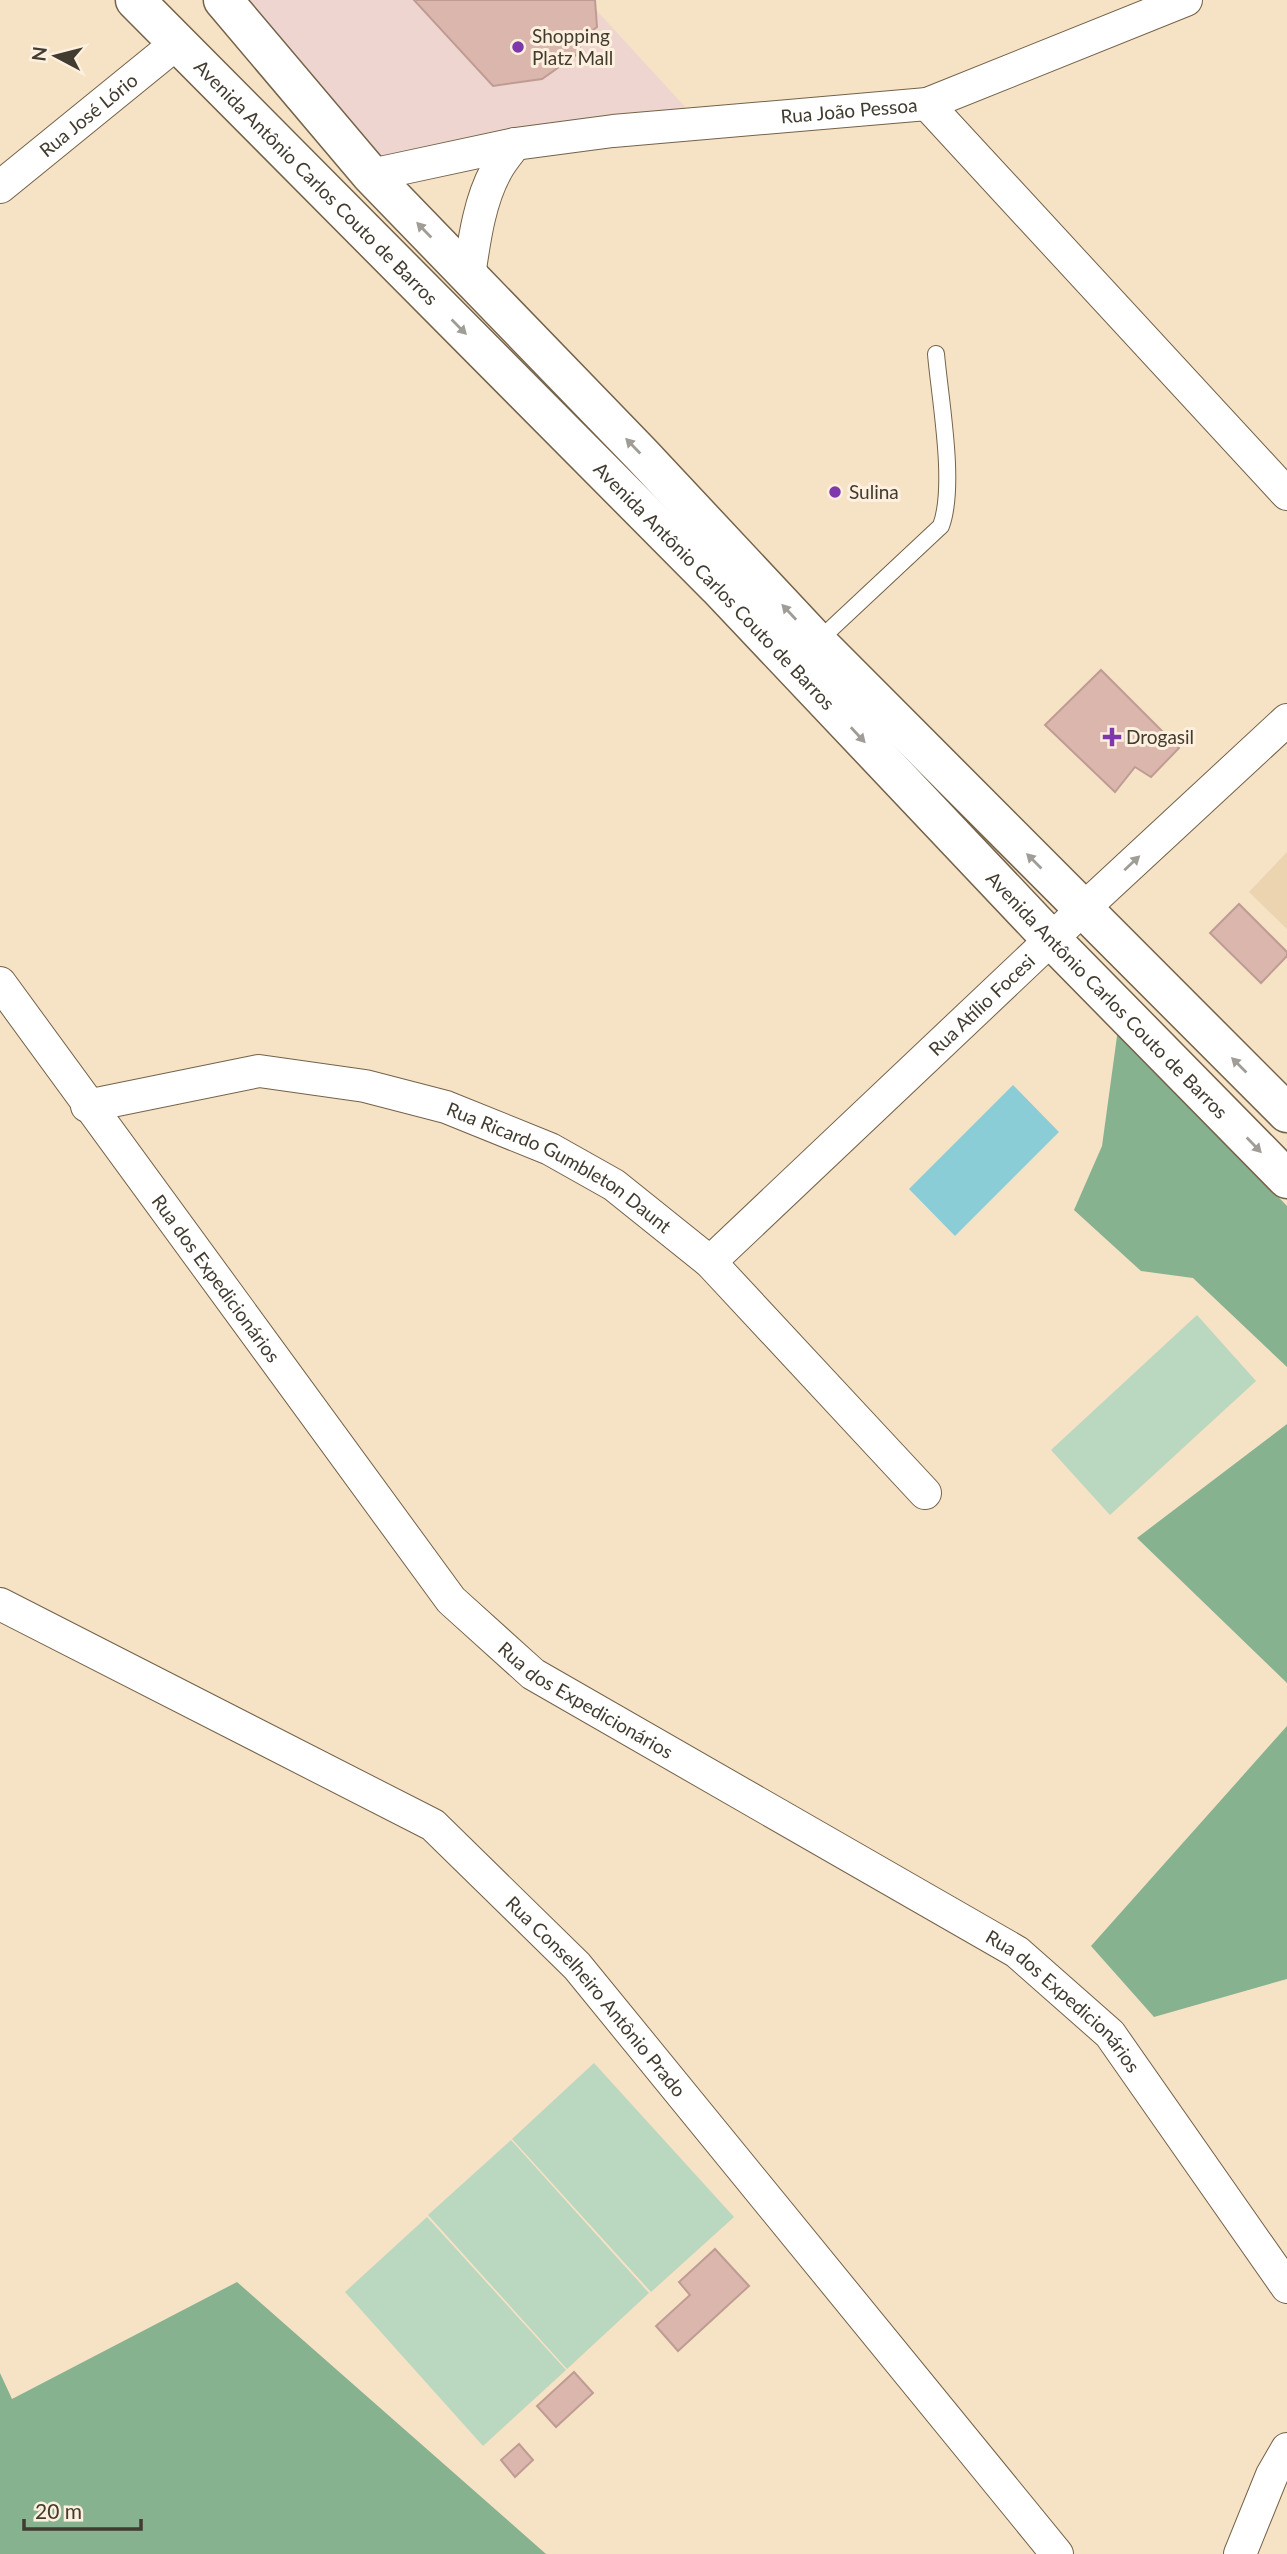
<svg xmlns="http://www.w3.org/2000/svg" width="1287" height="2554" viewBox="0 0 1287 2554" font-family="Lato,sans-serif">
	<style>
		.commercial { fill: #eed5cf }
		.built { fill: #edd4b1 }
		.green { fill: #bad7bf }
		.forest { fill: #87b28f }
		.water { fill: #8bcdd6 }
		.building { fill: #dab6ad; stroke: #bf9c93; stroke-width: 2 }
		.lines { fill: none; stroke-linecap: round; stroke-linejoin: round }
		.lane-casing { stroke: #746249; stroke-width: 18 }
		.street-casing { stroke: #746249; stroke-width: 34 }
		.primary-casing { stroke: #746249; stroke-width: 41 }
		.lane { stroke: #fff; stroke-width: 16 }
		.street { stroke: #fff; stroke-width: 32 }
		.primary { stroke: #fff; stroke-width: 38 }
		.oneway { fill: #a09d97 }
		.poi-dot { fill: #7f38ab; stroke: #fdf0df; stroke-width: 2.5 }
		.labels { text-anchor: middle; stroke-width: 6; stroke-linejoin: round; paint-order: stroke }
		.poi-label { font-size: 19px; fill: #423b2f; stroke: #fdf0df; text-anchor: start }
		.street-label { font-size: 19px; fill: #423b2f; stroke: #fdf0df }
	</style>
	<rect width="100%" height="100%" fill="#f6e2c5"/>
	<path class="commercial" d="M 226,0 L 587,0 L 687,109 L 374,159 Z"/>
	<path class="built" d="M 1287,852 L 1287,929 L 1249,892 Z"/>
	<path class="green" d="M 1197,1315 L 1256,1381 L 1110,1515 L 1051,1450 Z
		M 594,2063 L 734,2217 L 651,2292 L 512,2139 Z
		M 511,2140 L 649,2293 L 567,2369 L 428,2215 Z
		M 427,2217 L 566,2370 L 483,2446 L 345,2292 Z"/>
	<path class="forest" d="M 1118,1029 L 1287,1206 L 1287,1367 L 1193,1278 L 1141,1271 L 1074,1210 L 1102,1146 Z
		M 1287,1424 L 1287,1683 L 1137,1538 Z
		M 1287,1726 L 1287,1979 L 1154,2017 L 1091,1946 Z
		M 237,2282 L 546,2554 L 0,2554 L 0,2373 L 12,2399 Z"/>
	<path class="water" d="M 1013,1085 L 1059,1132 L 955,1236 L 909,1189 Z"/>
	<path class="building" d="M 414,0 L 595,0 L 597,27 L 580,40 L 579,53 L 542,79 L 493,86 Z
		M 1101,670 L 1179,748 L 1151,777 L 1135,767 L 1115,792 L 1045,725 Z
		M 1239,904 L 1287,952 L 1287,956 L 1261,983 L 1210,933 Z
		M 715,2249 L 749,2286 L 678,2351 L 656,2326 L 690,2295 L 679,2282 Z
		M 574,2372 L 593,2393 L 556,2427 L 537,2406 Z
		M 519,2444 L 533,2460 L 515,2477 L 501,2460 Z"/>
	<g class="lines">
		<defs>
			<path id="lane" d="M 817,642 L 941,526 C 956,485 940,400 936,354"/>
			<g id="street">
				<path d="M 927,104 L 1287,494"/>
				<path id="s1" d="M 371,175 L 515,144 L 613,131 L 927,104 L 1186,0"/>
				<path id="s2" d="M 0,187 L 177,43"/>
				<path d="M 469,276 C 474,242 479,202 496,171 C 501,161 509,152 515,144"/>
				<path id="s3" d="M 0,983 L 451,1600 L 533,1674 L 1017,1952 L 1110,2034 L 1287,2287"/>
				<path id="s4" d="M 87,1106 L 259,1071 L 365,1086 L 446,1107 L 550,1149 L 614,1185 L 710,1262 L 925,1493"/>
				<path id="s5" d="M 710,1262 L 1082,910 L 1287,720"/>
				<path id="s6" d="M 0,1604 L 433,1825 L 577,1966 L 1057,2554"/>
				<path d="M 1240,2554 L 1272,2475 L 1287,2449"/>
			</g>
			<g id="primary">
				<path id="s7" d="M 135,0 L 718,587 L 1051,939 L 1287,1179"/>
				<path d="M 223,0 L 371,175 L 641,454 L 817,642 L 1287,1113"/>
			</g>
		</defs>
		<use href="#lane" class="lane-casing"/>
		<use href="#street" class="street-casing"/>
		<use href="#primary" class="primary-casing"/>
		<use href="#lane" class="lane"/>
		<use href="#street" class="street"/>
		<use href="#primary" class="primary"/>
	</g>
	<defs><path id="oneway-solid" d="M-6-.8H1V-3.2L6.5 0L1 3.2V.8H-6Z" transform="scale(1.75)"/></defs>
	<g class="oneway">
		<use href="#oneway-solid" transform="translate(424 230) rotate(-134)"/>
		<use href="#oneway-solid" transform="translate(459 327) rotate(45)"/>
		<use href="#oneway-solid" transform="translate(633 446) rotate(-134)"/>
		<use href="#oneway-solid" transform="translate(789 612) rotate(-133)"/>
		<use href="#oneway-solid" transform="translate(858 735) rotate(47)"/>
		<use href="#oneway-solid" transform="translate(1034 861) rotate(-135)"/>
		<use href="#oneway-solid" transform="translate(1132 863) rotate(-43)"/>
		<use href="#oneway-solid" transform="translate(1239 1065) rotate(-135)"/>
		<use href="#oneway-solid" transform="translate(1254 1145) rotate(46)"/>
	</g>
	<g class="poi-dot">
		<circle cx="518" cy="47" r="7"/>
		<circle cx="835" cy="492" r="7"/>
		<path d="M1108.5 726.5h7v7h7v7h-7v7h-7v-7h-7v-7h7z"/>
	</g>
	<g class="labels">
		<g class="poi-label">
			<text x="532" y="43">Shopping<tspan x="532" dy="22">Platz Mall</tspan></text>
			<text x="849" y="499">Sulina</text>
			<text x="1126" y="744">Drogasil</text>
		</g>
		<g class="street-label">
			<text dy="7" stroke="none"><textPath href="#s1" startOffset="483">Rua João Pessoa</textPath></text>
			<text dy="7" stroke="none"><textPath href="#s2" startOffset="114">Rua José Lório</textPath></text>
			<text dy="7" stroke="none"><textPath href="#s7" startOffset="257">Avenida Antônio Carlos Couto de Barros</textPath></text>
			<text dy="7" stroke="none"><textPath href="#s7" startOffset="824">Avenida Antônio Carlos Couto de Barros</textPath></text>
			<text dy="7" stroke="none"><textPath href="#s7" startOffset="1391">Avenida Antônio Carlos Couto de Barros</textPath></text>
			<text dy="7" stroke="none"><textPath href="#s5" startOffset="374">Rua Atílio Focesi</textPath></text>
			<text dy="7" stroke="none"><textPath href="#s4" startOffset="495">Rua Ricardo Gumbleton Daunt</textPath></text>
			<text dy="7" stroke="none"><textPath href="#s3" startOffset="366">Rua dos Expedicionários</textPath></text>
			<text dy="7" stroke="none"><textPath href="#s3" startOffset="933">Rua dos Expedicionários</textPath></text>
			<text dy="7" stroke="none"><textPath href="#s6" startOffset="723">Rua Conselheiro Antônio Prado</textPath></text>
			<text dy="7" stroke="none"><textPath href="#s3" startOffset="1500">Rua dos Expedicionários</textPath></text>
		</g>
	</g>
	<g transform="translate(56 56) rotate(277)" stroke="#fdf0df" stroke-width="5" paint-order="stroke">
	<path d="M0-5L12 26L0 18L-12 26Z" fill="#423b2f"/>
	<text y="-10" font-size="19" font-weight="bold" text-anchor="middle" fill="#423b2f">N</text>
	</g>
	<path d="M24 2519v10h117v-10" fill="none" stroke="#423b2f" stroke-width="3.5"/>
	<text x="35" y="2519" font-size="21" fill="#423b2f" stroke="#fdf0df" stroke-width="5" paint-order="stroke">20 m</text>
</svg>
